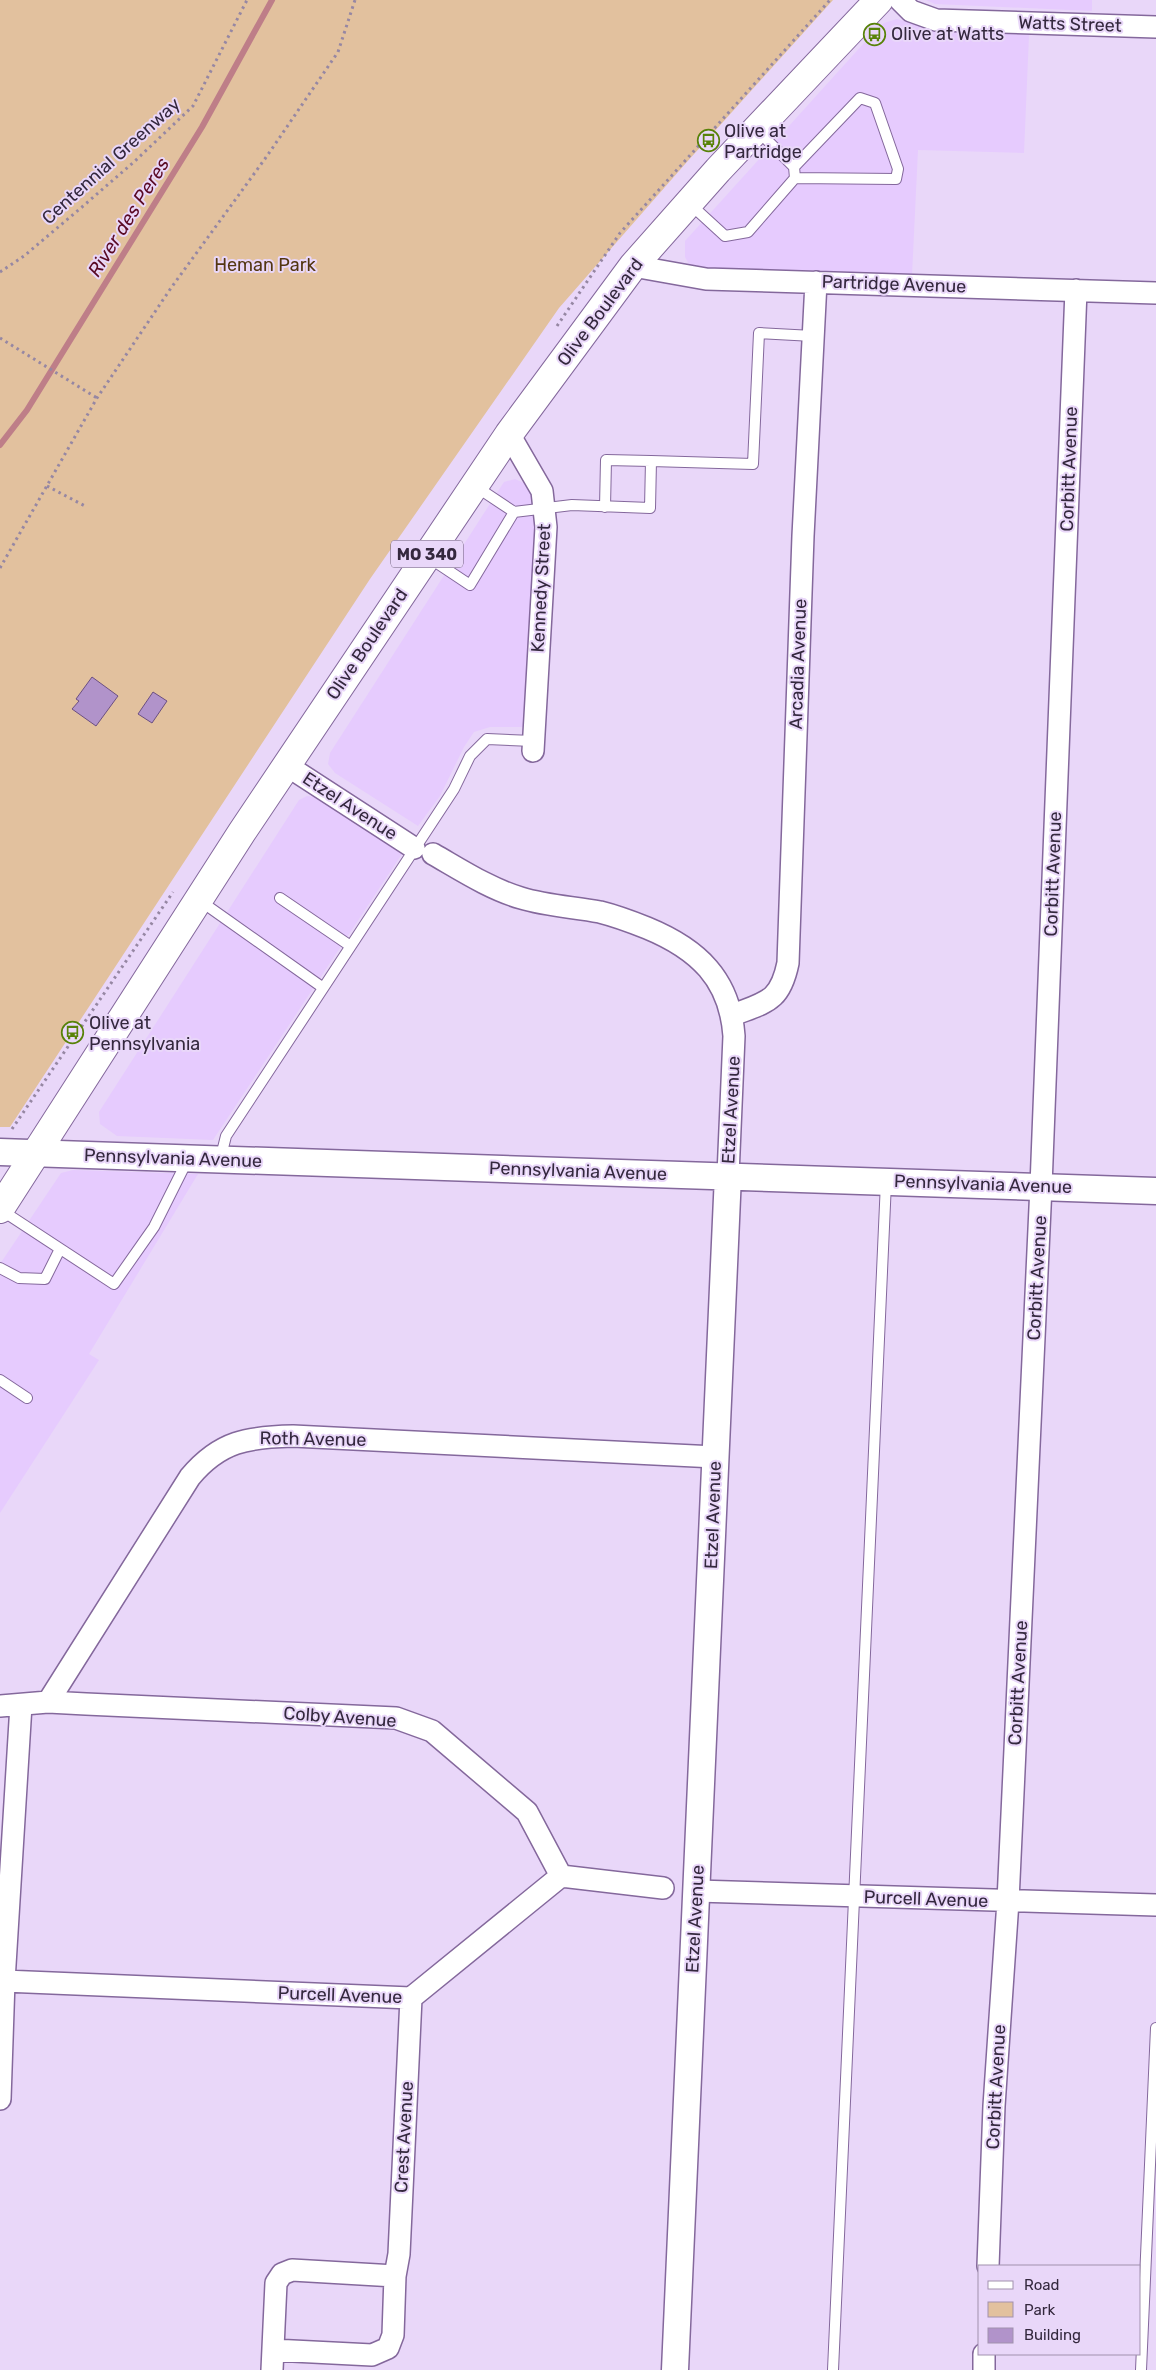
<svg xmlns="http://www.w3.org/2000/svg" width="1156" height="2370" viewBox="0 0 1156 2370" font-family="Rubik,sans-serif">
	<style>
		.built { fill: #e6cbfe }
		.green { fill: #e2c19e }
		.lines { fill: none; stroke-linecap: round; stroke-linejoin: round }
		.stream { stroke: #be7e88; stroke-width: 6 }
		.building { fill: #b193ca; stroke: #6b4f81 }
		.service-casing { stroke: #84689c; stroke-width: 12 }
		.minor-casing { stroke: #84689c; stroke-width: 24 }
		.tertiary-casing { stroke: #84689c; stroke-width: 29 }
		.primary-casing { stroke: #84689c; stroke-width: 30 }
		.path { stroke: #9687a3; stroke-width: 3; stroke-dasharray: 2.5 4; stroke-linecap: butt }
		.service { stroke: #fff; stroke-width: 10 }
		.minor { stroke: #fff; stroke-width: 21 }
		.tertiary { stroke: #fff; stroke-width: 26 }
		.primary { stroke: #fff; stroke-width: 28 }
		.labels { text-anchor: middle; stroke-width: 4; stroke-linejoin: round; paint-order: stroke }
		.shield { fill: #e9d7f9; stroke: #6a5c76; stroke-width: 1 }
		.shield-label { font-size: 16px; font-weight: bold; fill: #34283e }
		.street-label { font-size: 18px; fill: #34283e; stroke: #e9d7f9 }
		.poi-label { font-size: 18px; fill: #34283e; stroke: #e9d7f9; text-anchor: start }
		.park-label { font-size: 18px; fill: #533610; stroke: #e9d7f9 }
		.water-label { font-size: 19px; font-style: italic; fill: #590923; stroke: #e9d7f9 }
	</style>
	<rect width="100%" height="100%" fill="#e9d7f9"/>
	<path class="built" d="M 926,0 L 1092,0 L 1092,11 L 935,4 Z
		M 897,19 L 912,23 L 928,30 L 1029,35 L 1024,153 L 918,150 L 912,275 L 707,269 L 690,266 L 685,257 L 685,241 L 874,32 L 884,23 Z
		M 515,479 L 524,483 L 531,495 L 537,510 L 538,530 L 523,727 L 490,727 L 474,732 L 464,747 L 440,796 L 418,826 L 335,773 L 328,764 L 330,753 L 504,482 Z
		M 307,796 L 315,797 L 402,854 L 213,1140 L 117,1136 L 100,1124 L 99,1112 L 299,800 Z
		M 73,1170 L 198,1174 L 89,1354 L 99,1360 L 0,1513 L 0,1264 L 61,1173 Z"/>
	<path class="green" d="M 0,0 L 833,0 L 686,163 L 559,308 L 370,579 L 10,1127 L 0,1127 Z"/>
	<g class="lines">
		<path class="stream" d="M 0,445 L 27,410 L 202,127 L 272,0"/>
	</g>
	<path class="building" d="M 92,677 L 118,696 L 96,726 L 72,709 L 79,701 L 76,699 Z
		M 153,692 L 167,701 L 152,723 L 138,714 Z"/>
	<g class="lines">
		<defs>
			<path id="service" d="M 794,167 L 860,98 L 875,103 L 898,169 L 896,179 L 795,178
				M 689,203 L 725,236 L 748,232 L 795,178 L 794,167 L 756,129
				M 475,486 L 514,512 L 572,505 L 650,508 L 651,461 L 753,464 L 759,333 L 813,336
				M 605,507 L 606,460 L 651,461
				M 428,557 L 470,585 L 514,512
				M 280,898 L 349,945
				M 199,900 L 322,987
				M 220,1160 L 226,1136 L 454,789 L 470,756 L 487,739 L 533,741
				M 1,1210 L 114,1284 L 154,1227 L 184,1167 L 184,1158
				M 0,1268 L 19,1278 L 45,1279 L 60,1249
				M 0,1380 L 27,1398
				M 833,2370 L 886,1182
				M 1141,2370 L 1156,2028"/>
			<path id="minor" d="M 900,0 L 911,11 L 936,20 L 1156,27
				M 633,266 L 706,279 L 1156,293
				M 509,434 L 542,491 L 546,527 L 533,751
				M 286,765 L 414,848
				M 433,854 C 461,870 490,889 521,898 C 547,906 574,907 600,912 C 616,916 632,922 647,928 C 698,949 730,979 734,1036 L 728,1175
				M 733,1015 C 766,1002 780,1002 788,963 L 803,536 L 816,282
				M 48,1702 L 190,1477 C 220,1441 248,1437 293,1436 L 715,1457
				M 0,1706 L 48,1702 L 86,1704 L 396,1718 L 432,1731 L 527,1812 L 561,1876
				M 697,1891 L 1156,1905
				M 4,1981 L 411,1998 L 561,1876 L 663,1888
				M 0,2099 L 4,1981 L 21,1705
				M 988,2266 L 994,2106 L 1008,1901 L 1041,1186 L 1076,290
				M 273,2350 L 372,2355 L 388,2348 L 393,2335 L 395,2276
				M 272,2370 L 276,2283 L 282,2274 L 292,2270 L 395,2276 L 399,2254 L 411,1998
				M 984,2370 L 984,2354"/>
			<path id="tertiary" d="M 0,1152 L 1156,1191
				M 675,2370 L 728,1175"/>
			<path id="primary" d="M 0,1209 L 242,832 L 509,434 L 633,266 L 718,170 L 879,0"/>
		</defs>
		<use href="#service" class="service-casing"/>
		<use href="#minor" class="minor-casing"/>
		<use href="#tertiary" class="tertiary-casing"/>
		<use href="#primary" class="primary-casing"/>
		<path class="path" d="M 0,272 L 24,256 L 82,207 L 135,161 L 193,106 L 247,0
			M 557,326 L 620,233 L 830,0
			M 0,338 L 97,398
			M 47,486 L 85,506
			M 0,568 L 97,398 L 171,288 L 267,156 L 338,52 L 355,0
			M 12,1129 L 173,892"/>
		<use href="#service" class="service"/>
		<use href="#minor" class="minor"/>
		<use href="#tertiary" class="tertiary"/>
		<use href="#primary" class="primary"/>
	</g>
	<defs>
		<symbol id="bus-ring" viewBox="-11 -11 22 22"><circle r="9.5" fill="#e9d7f9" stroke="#588209" stroke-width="1.5"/><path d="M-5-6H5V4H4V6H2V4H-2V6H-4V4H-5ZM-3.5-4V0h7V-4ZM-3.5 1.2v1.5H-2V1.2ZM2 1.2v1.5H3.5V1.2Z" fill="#588209"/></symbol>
	</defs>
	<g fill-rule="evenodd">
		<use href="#bus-ring" x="862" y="22" width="25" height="25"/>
		<use href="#bus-ring" x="696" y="128" width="25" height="25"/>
		<use href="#bus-ring" x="60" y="1020" width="25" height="25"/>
	</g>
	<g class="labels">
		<rect class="shield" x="391" y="540.5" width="72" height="27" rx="4"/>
		<g class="shield-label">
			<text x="427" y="560">MO 340</text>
		</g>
		<g class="street-label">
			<text transform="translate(1070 24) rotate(2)" y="6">Watts Street</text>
			<text transform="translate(111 161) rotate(-42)" y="6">Centennial Greenway</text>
			<text transform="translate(894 284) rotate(2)" y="6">Partridge Avenue</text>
			<text transform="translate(600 312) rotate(-53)" y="6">Olive Boulevard</text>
			<text transform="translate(1069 469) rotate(-88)" y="6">Corbitt Avenue</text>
			<text transform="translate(541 588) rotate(-87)" y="6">Kennedy Street</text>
			<text transform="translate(367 644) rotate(-56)" y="6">Olive Boulevard</text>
			<text transform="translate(798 664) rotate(-88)" y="6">Arcadia Avenue</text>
			<text transform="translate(350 806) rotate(33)" y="6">Etzel Avenue</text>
			<text transform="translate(1053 874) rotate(-88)" y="6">Corbitt Avenue</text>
			<text transform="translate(731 1110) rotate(-87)" y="6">Etzel Avenue</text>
			<text transform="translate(173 1158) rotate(2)" y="6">Pennsylvania Avenue</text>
			<text transform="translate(578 1171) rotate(2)" y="6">Pennsylvania Avenue</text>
			<text transform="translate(983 1184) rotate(2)" y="6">Pennsylvania Avenue</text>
			<text transform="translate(1037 1278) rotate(-87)" y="6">Corbitt Avenue</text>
			<text transform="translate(313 1439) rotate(1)" y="6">Roth Avenue</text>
			<text transform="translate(713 1515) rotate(-88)" y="6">Etzel Avenue</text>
			<text transform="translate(1018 1683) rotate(-87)" y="6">Corbitt Avenue</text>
			<text transform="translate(340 1717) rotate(4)" y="6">Colby Avenue</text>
			<text transform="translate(926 1899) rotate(2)" y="6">Purcell Avenue</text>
			<text transform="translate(695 1919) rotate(-87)" y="6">Etzel Avenue</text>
			<text transform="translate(340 1995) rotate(2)" y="6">Purcell Avenue</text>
			<text transform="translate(996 2087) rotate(-87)" y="6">Corbitt Avenue</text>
			<text transform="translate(404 2137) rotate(-87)" y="6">Crest Avenue</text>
		</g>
		<g class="poi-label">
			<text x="891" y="40">Olive at Watts</text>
			<text x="724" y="137">Olive at<tspan x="724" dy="21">Partridge</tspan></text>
			<text x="89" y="1029">Olive at<tspan x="89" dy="21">Pennsylvania</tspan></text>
		</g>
		<g class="park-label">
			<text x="265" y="271">Heman Park</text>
		</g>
		<g class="water-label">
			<text transform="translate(128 217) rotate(-58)" y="7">River des Peres</text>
		</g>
	</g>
	<rect x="978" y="2265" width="162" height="90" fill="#e9d7f9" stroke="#a191ae"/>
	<rect x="988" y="2281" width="25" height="8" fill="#ffffff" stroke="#a191ae"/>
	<text x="1024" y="2290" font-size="15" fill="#34283e">Road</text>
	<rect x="988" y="2302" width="25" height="15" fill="#e2c19e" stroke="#a191ae"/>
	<text x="1024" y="2315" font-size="15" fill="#34283e">Park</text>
	<rect x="988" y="2328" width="25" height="15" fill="#b193ca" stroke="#a191ae"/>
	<text x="1024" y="2340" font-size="15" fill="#34283e">Building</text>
</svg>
